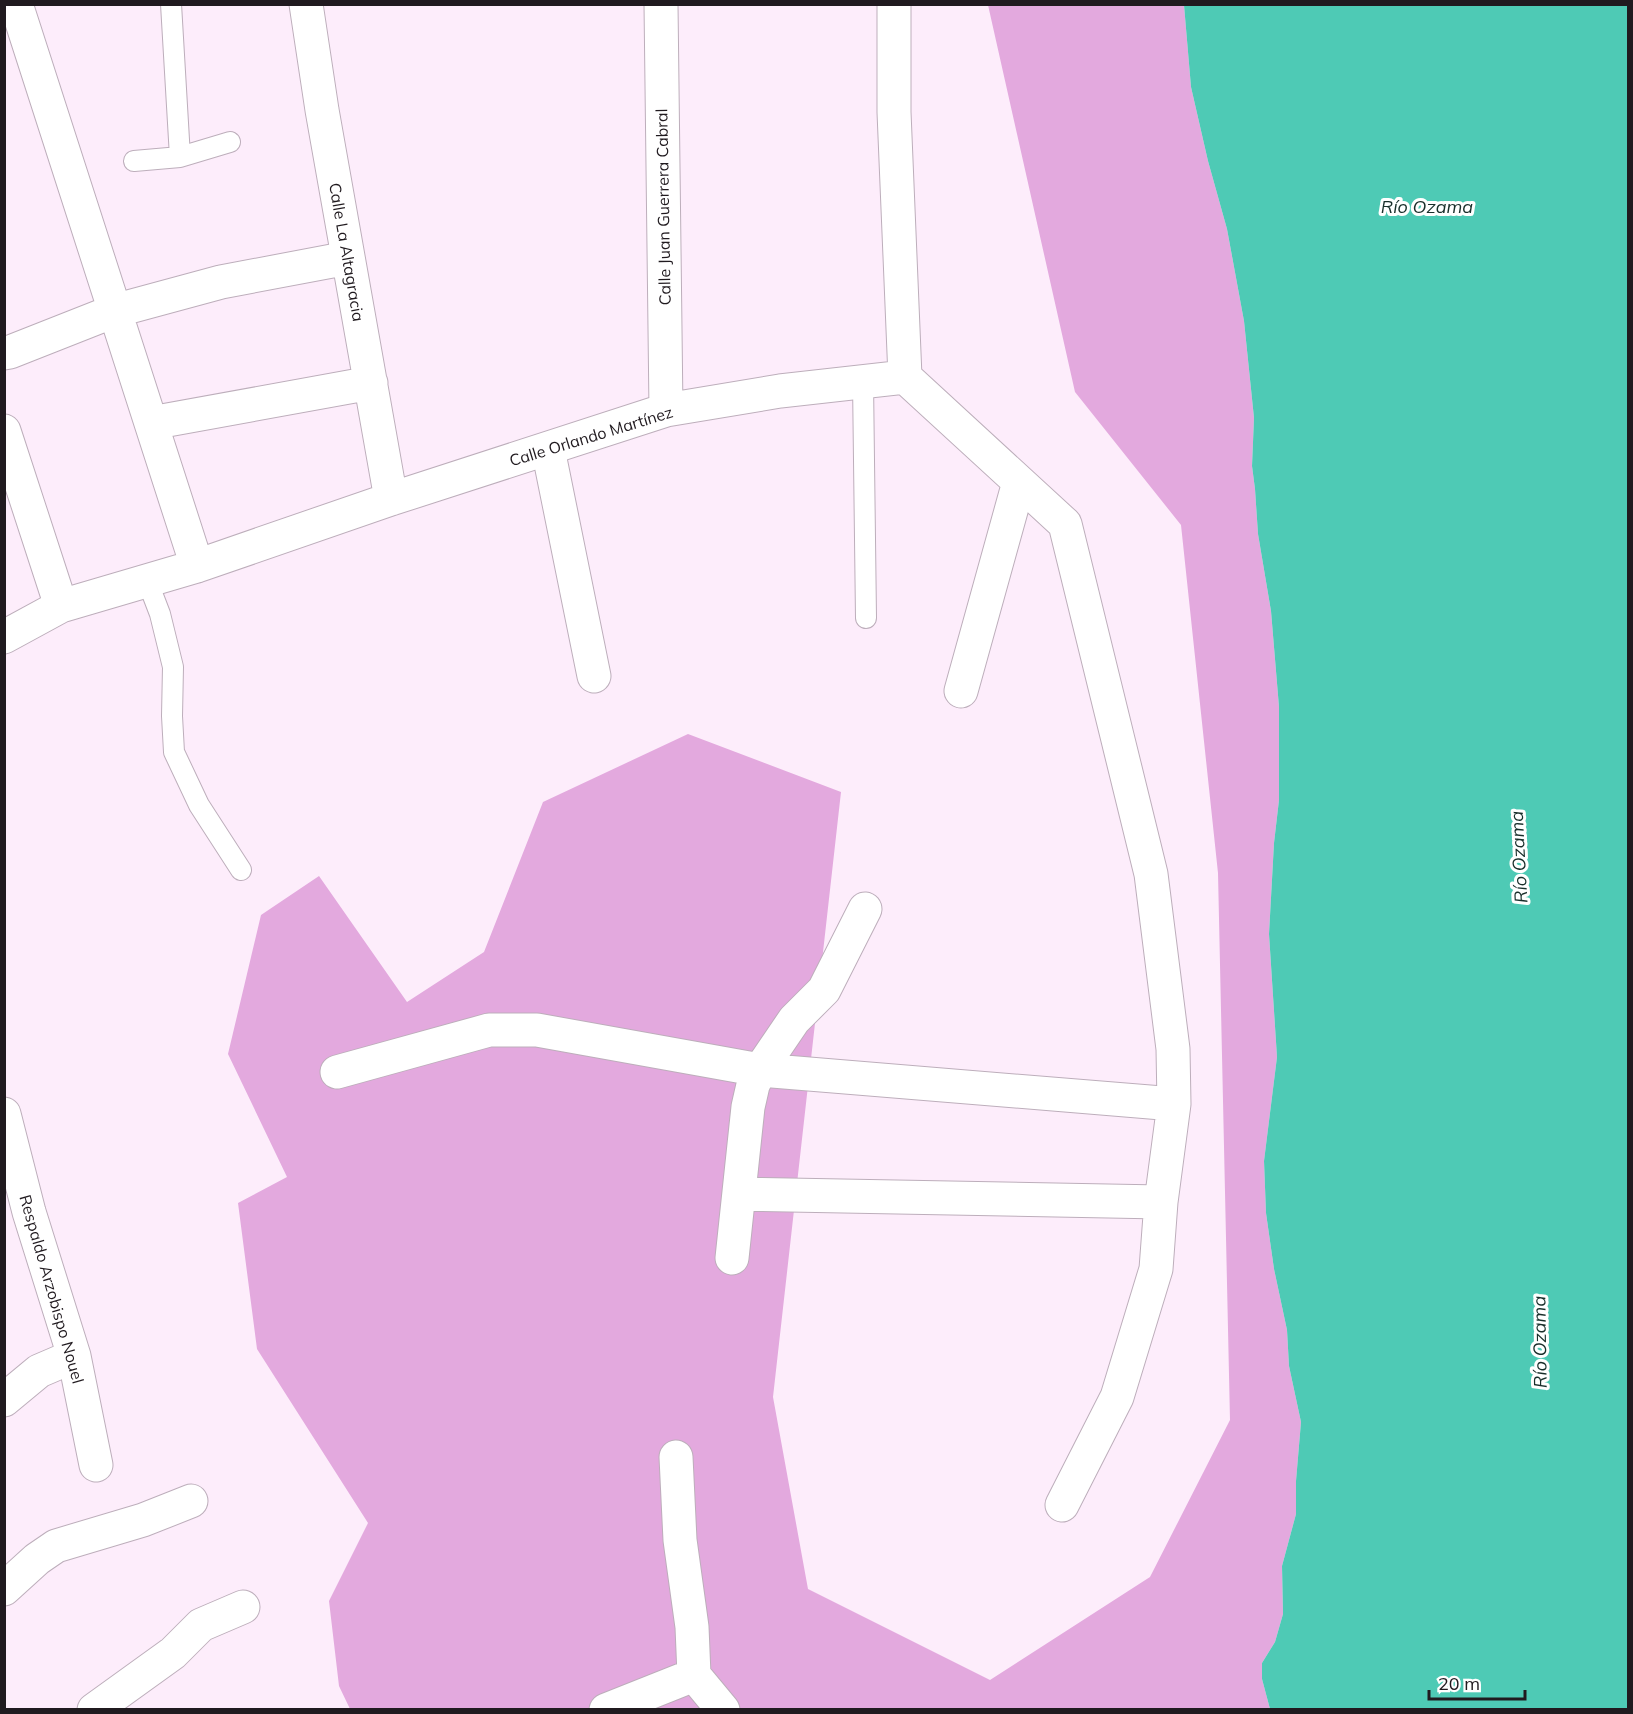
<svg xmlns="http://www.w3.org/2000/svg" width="1633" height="1714" viewBox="0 0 1633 1714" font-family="Mulish,sans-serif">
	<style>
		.green { fill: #e3a9de }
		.water { fill: #4ecab5 }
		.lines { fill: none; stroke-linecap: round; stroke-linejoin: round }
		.service-casing { stroke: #bdaebb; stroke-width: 22 }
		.minor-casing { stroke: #bdaebb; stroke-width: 35 }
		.service { stroke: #fff; stroke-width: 20 }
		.minor { stroke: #fff; stroke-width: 33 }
		.labels { text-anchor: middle; stroke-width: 6; stroke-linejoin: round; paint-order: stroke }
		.street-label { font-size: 16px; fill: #201a1f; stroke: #fff }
		.water-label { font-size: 18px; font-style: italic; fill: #182e2a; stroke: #fff }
	</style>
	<rect width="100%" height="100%" fill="#fdedfb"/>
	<path class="green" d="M 988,5 L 1184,5 L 1191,87 L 1208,161 L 1227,229 L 1244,321 L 1254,418 L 1252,466 L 1255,489 L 1258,534 L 1271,611 L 1279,707 L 1279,800 L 1274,843 L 1269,934 L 1277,1057 L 1264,1161 L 1266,1213 L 1274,1269 L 1287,1330 L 1289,1366 L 1301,1422 L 1296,1481 L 1296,1514 L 1282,1566 L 1283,1614 L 1275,1642 L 1262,1663 L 1262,1679 L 1270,1709 L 350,1709 L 339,1686 L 329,1601 L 368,1523 L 257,1349 L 238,1203 L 287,1177 L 228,1054 L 261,915 L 319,876 L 407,1002 L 484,952 L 543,802 L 688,734 L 841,792 L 773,1397 L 808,1589 L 990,1680 L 1150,1577 L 1230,1420 L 1218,873 L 1181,525 L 1075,392 Z"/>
	<path class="water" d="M 1184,5 L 1628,5 L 1628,1709 L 1270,1709 L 1262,1679 L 1262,1663 L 1275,1642 L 1283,1614 L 1282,1566 L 1296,1514 L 1296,1481 L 1301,1422 L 1289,1366 L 1287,1330 L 1274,1269 L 1266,1213 L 1264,1161 L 1277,1057 L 1269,934 L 1274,843 L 1279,800 L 1279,707 L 1271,611 L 1258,534 L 1255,489 L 1252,466 L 1254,418 L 1244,321 L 1227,229 L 1208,161 L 1191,87 Z"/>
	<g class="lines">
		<defs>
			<path id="service" d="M 171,4 L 180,157
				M 134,161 L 180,157 L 230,142
				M 863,381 L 866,618
				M 147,580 L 160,614 L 173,667 L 172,716 L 174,752 L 199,805 L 241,870"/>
			<path id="minor" d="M 16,4 L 197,566
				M 306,4 L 322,110 L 391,499
				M 661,4 L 666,410
				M 4,353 L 10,352 L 114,311 L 221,282 L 348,258
				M 905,377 L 1065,524 L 1151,874 L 1173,1049 L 1174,1104 L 1161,1202 L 1156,1269 L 1117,1397 L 1062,1505
				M 151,423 L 371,383
				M 4,431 L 61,606
				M 548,449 L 594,676
				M 4,637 L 61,606 L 197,566 L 391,499 L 666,410 L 780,391 L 905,377 L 894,112 L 894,4
				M 961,691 L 1019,482
				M 337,1072 L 489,1030 L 537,1030 L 760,1070 L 794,1020 L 824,990 L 865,909
				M 4,1114 L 29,1212 L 74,1356 L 96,1465
				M 739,1194 L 1161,1202
				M 732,1258 L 748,1107 L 753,1085 L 760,1070 L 1174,1104
				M 4,1400 L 39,1371 L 74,1356
				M 4,1589 L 37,1559 L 56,1546 L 143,1520 L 191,1501
				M 694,1675 L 723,1710
				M 94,1710 L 173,1653 L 201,1625 L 243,1607
				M 606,1710 L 694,1675 L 692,1627 L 680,1540 L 676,1457"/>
		</defs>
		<use href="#service" class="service-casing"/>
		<use href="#minor" class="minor-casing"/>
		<use href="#service" class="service"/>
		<use href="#minor" class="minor"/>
	</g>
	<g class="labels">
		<g class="street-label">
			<text transform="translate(663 207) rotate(-91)" y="6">Calle Juan Guerrera Cabral</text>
			<text transform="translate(347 252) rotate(80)" y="6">Calle La Altagracia</text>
			<text transform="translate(591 436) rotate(-17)" y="6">Calle Orlando Martínez</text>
			<text transform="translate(52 1289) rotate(74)" y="6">Respaldo Arzobispo Nouel</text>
		</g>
		<g class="water-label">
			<text x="1427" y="213">Río Ozama</text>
			<text transform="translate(1519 857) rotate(-93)" y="6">Río Ozama</text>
			<text transform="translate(1540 1342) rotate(-91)" y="6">Río Ozama</text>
		</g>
	</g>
	<rect width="1633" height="1714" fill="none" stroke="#201a1f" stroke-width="12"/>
	<path d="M1429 1690v9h96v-9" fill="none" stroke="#201a1f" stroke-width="3"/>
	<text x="1438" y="1690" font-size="18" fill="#201a1f" stroke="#ffffff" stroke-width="4.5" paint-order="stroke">20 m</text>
</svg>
